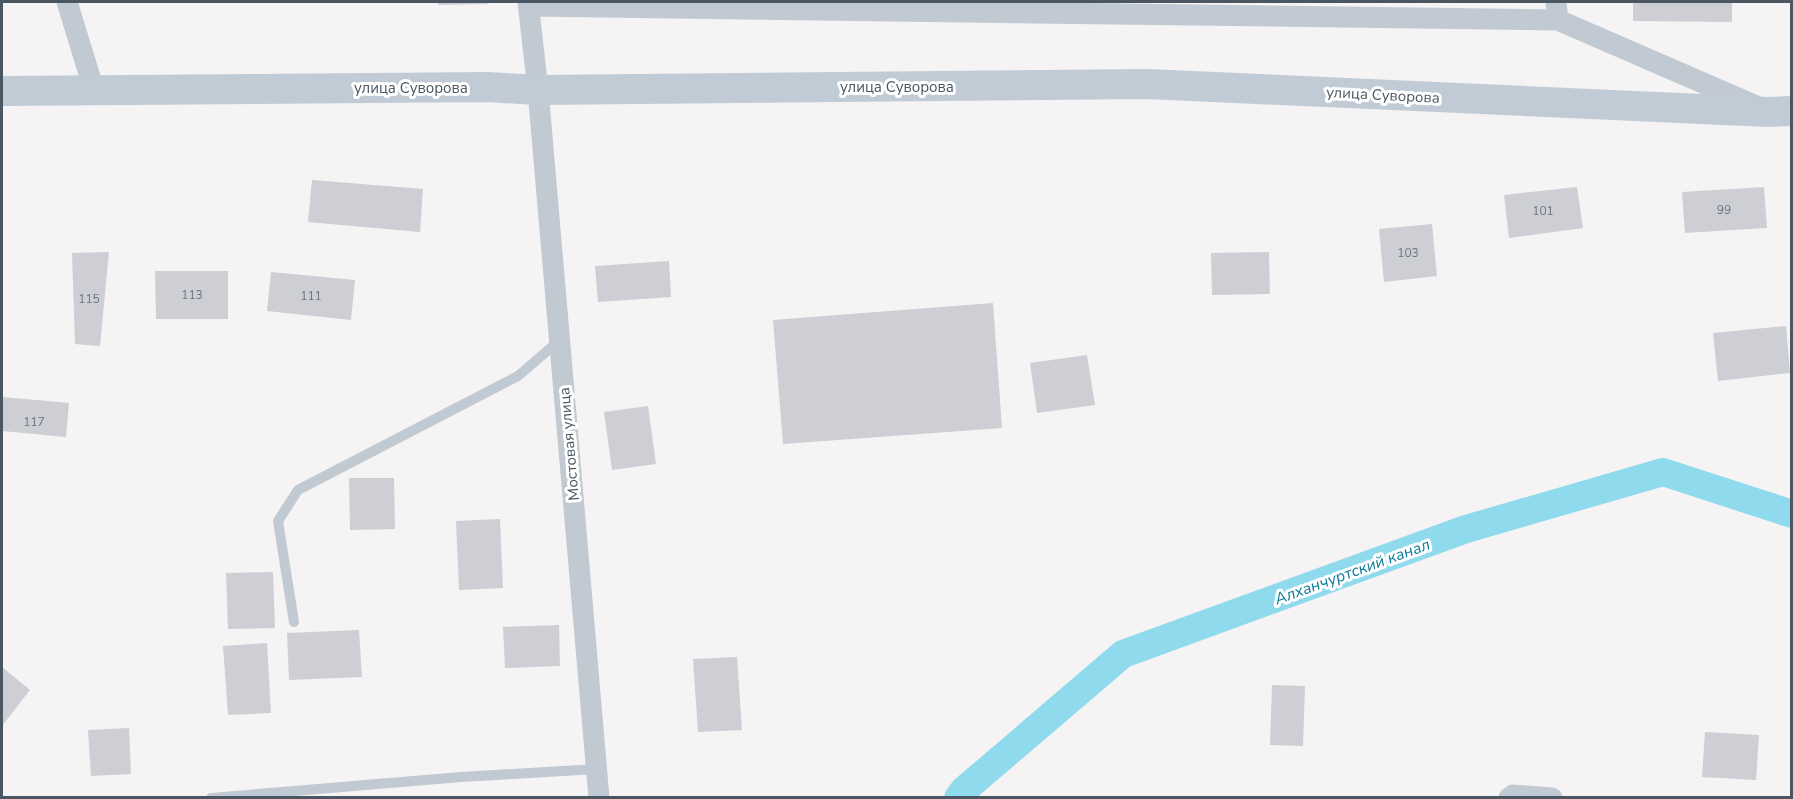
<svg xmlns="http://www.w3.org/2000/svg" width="1793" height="799" viewBox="0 0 1793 799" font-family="'Nunito Sans',sans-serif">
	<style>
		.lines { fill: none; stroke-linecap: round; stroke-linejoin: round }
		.canal { stroke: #90daee; stroke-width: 28 }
		.building { fill: #cdcfd5 }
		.lane { stroke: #c1cad2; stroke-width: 10 }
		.street { stroke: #c1cad2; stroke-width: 21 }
		.secondary { stroke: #c1cbd6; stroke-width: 30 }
		.labels { text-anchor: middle; stroke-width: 6; stroke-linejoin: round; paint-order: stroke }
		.number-label { font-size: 12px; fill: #6b747e }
		.street-label { font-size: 15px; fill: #4a5661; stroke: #fff }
		.water-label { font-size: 16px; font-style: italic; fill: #0c7c9b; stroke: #fff }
	</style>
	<rect width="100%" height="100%" fill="#f5f3f3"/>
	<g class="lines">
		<path class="canal" d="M 958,798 L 964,790 L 1123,654 L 1466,529 L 1663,472 L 1792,514"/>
	</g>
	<path class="building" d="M 438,2 L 487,2 L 488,4 L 438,5 Z
		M 1633,2 L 1732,2 L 1732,22 L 1633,21 Z
		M 312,180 L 423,189 L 420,232 L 308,222 Z
		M 1577,187 L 1583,228 L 1509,238 L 1504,195 Z
		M 1764,187 L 1767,228 L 1685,233 L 1682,192 Z
		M 1432,224 L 1437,276 L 1384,282 L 1379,229 Z
		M 109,252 L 100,346 L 75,344 L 72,253 Z
		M 1269,252 L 1270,294 L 1212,295 L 1211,253 Z
		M 669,261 L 671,297 L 598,302 L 595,266 Z
		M 155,271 L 228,271 L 228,319 L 156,319 Z
		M 271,272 L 355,280 L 351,320 L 267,311 Z
		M 993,303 L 1002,428 L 783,444 L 773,320 Z
		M 1786,326 L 1790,373 L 1718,381 L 1713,333 Z
		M 1087,355 L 1095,405 L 1037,413 L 1030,363 Z
		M 3,397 L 69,403 L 66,437 L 2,431 Z
		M 648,406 L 656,464 L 612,470 L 604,412 Z
		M 349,478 L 394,478 L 395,529 L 350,530 Z
		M 500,519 L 503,588 L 459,590 L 456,521 Z
		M 273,572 L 275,628 L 228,629 L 226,573 Z
		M 559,625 L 560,666 L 505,668 L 503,627 Z
		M 359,630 L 362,677 L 289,680 L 287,633 Z
		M 267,643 L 271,713 L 228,715 L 223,646 Z
		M 737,657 L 742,730 L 698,732 L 693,659 Z
		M 2,667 L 30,690 L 2,726 Z
		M 1272,685 L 1305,686 L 1303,746 L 1270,745 Z
		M 129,728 L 131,774 L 91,776 L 88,730 Z
		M 1705,732 L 1759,735 L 1756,780 L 1702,777 Z"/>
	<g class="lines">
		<path class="lane" d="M 294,622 L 278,521 L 298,490 L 518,376 L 560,340
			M 211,798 L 461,777 L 597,769"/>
		<path class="street" d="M 67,2 L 94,90
			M 528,2 L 538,90 L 599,798
			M 1556,2 L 1558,20
			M 529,6 L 1558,20 L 1756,106
			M 1509,798 L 1513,795 L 1552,798"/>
		<path class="secondary" d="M 2,91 L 487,87 L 538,90 L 1147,84 L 1768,112 L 1792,111"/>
	</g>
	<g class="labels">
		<g class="number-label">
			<text x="1724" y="214">99</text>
			<text x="1543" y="215">101</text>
			<text x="1408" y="257">103</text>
			<text x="192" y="299">113</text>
			<text x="311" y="300">111</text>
			<text x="89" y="303">115</text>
			<text x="34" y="426">117</text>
		</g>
		<g class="street-label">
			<text x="897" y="92">улица Суворова</text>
			<text x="411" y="93">улица Суворова</text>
			<text transform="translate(1383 95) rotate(3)" y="5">улица Суворова</text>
			<text transform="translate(569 444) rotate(-95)" y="5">Мостовая улица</text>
		</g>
		<g class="water-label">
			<text transform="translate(1352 571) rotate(-20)" y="6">Алханчуртский канал</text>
		</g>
	</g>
	<rect width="1793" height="799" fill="none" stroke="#4a5661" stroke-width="6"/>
</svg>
